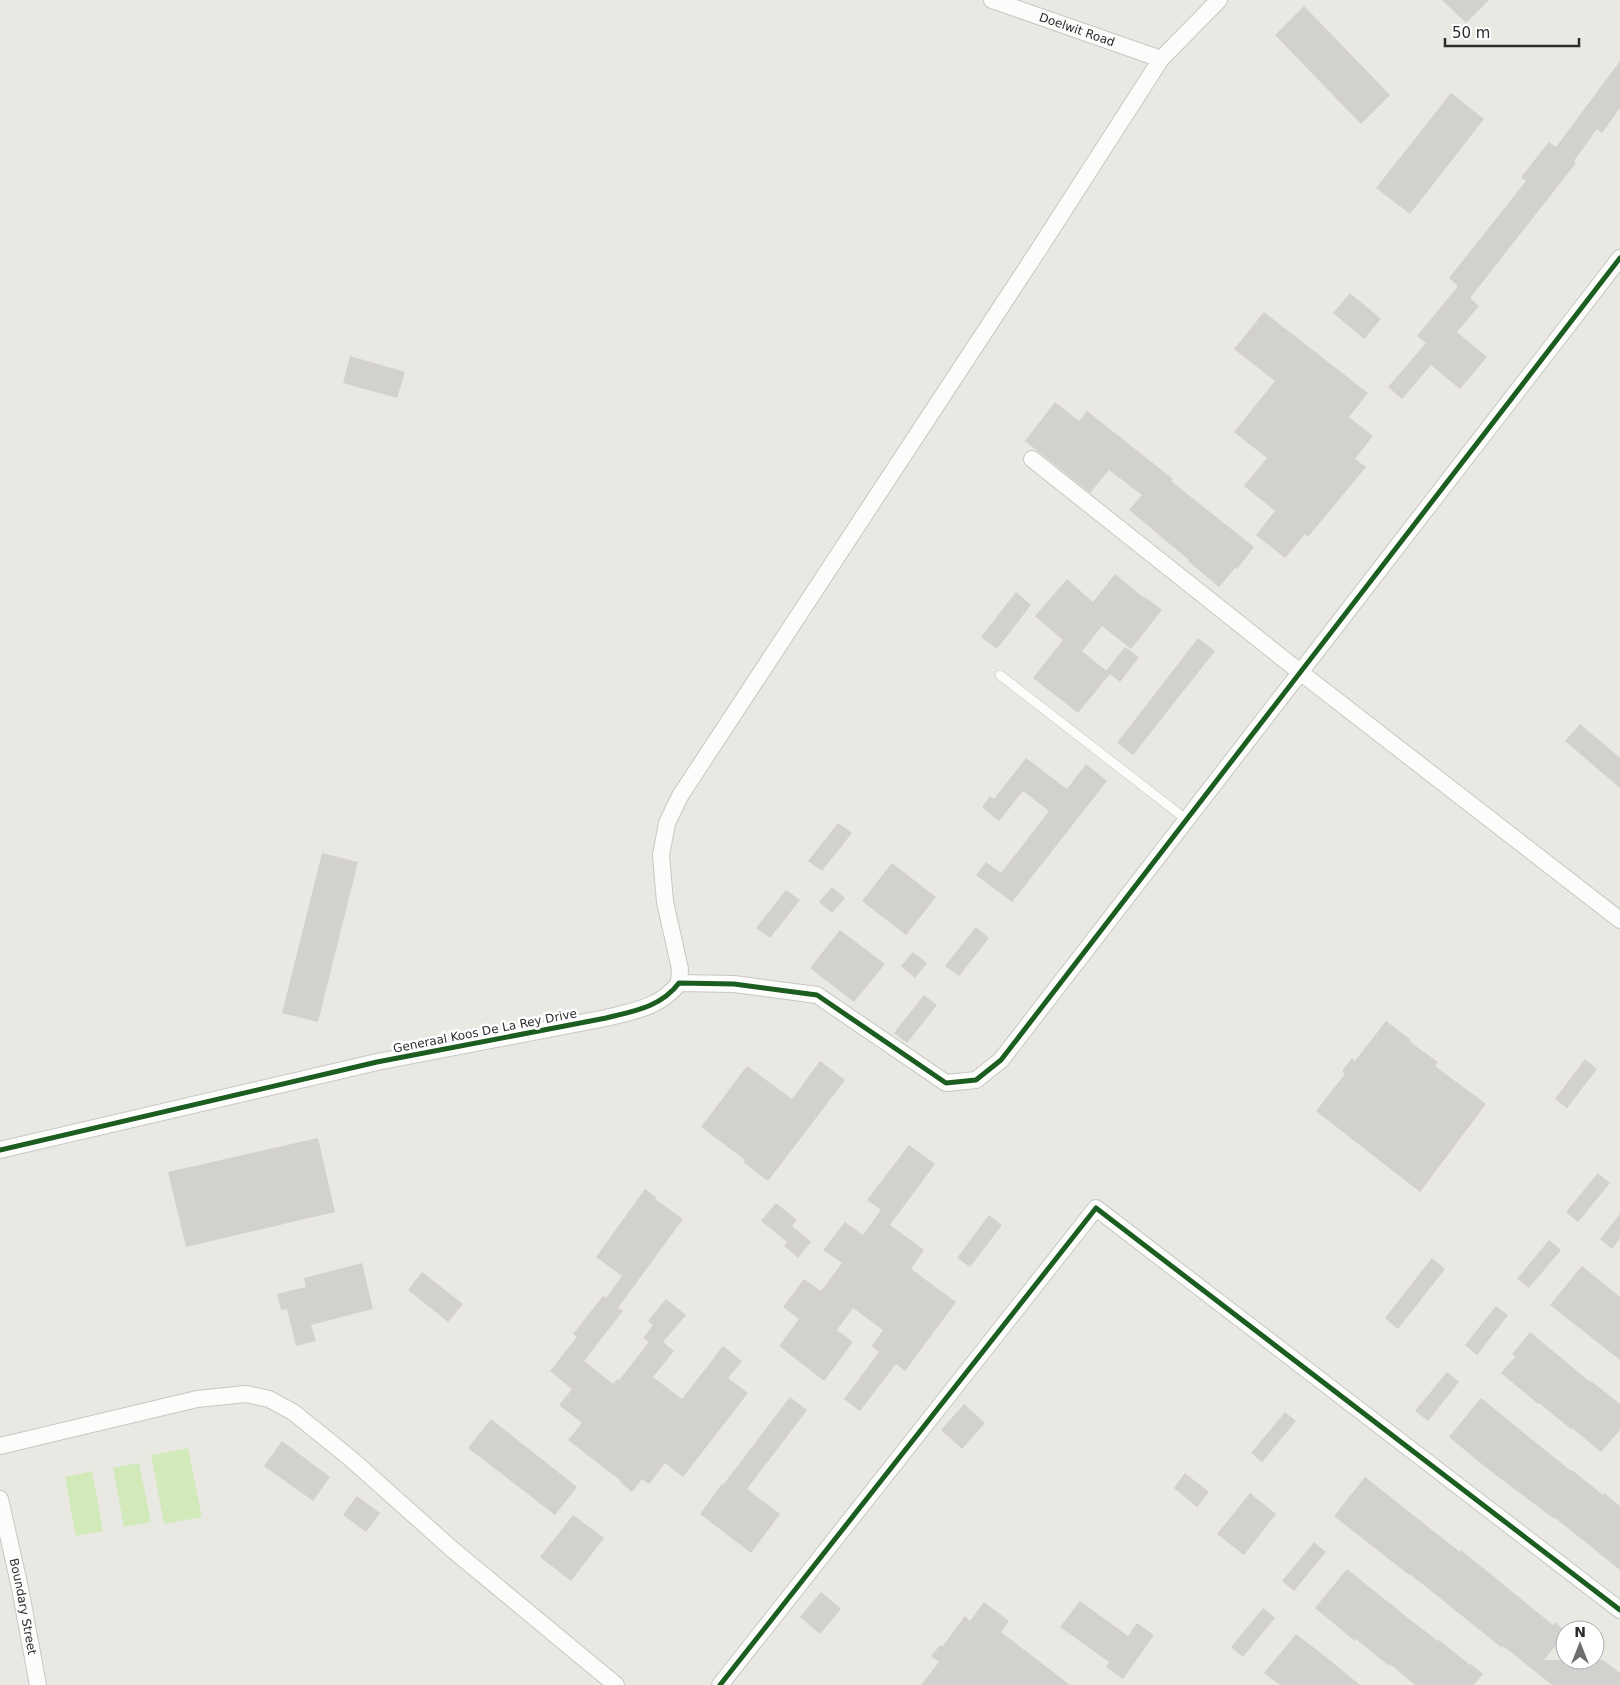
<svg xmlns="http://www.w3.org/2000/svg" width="1620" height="1685" viewBox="0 0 1620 1685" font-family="'DejaVu Sans',sans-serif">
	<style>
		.pitch { fill: #d2e9b9 }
		.building { fill: #d3d1cd }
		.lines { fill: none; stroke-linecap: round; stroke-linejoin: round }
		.service-casing { stroke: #c7c7c7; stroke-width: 10 }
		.minor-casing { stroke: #c7c7c7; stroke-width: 18 }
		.service { stroke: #fcfcfb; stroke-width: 9 }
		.minor { stroke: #fcfcfb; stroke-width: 16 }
		.cycleway-casing { stroke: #fff; stroke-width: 8 }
		.cycleway { stroke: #1b5e20; stroke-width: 5 }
		.labels { text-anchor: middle; stroke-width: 5; stroke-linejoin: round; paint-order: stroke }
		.street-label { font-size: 12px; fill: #2c2c2c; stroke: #fff }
	</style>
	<rect width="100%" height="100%" fill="#eae8e2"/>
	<path class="pitch" d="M 188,1448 L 202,1517 L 164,1524 L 151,1455 Z
		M 139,1463 L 151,1522 L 124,1527 L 113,1468 Z
		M 92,1471 L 103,1531 L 76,1536 L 65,1477 Z"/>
	<path class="building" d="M 1442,0 L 1489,0 L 1466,23 Z
		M 1304,6 L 1390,95 L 1361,124 L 1275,35 Z
		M 1620,61 L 1620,108 L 1602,133 L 1597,129 L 1574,161 L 1576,163 L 1470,298 L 1479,306 L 1457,332 L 1487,357 L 1460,389 L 1431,365 L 1402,399 L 1388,387 L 1426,343 L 1417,336 L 1458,286 L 1449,278 L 1526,181 L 1521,177 L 1549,142 L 1556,147 Z
		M 1451,93 L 1484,119 L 1410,214 L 1376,188 Z
		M 1350,293 L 1381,319 L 1364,339 L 1333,313 Z
		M 1264,312 L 1368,393 L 1349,417 L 1373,436 L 1355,459 L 1366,467 L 1308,537 L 1305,534 L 1285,558 L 1256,535 L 1275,511 L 1244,486 L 1267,458 L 1234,432 L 1275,381 L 1234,349 Z
		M 350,356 L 405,372 L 397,398 L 343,383 Z
		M 1055,402 L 1079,421 L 1087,411 L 1173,479 L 1171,481 L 1254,547 L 1237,569 L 1235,568 L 1219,587 L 1188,561 L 1189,560 L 1129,510 L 1142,495 L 1109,470 L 1090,493 L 1025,441 Z
		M 1115,574 L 1144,598 L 1145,597 L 1162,610 L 1131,649 L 1102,626 L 1082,651 L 1110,674 L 1078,713 L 1033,678 L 1063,640 L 1035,616 L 1067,579 L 1093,602 Z
		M 1016,592 L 1031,605 L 997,649 L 981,637 Z
		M 1198,638 L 1215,651 L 1133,755 L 1117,743 Z
		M 1125,647 L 1139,657 L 1120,682 L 1106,671 Z
		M 1580,724 L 1620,758 L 1620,788 L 1565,741 Z
		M 1026,758 L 1067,789 L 1086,764 L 1107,781 L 1012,902 L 976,875 L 986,862 L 1001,873 L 1049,811 L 1023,791 L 999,821 L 982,807 L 990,796 L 994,799 Z
		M 838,823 L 852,833 L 822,871 L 808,861 Z
		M 322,853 L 358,862 L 318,1022 L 282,1013 Z
		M 892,863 L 936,897 L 906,935 L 862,901 Z
		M 832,887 L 845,898 L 832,913 L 819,902 Z
		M 786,890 L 800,900 L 770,938 L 756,928 Z
		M 976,927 L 989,938 L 959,976 L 945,966 Z
		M 840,930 L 885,964 L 854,1002 L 810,968 Z
		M 913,952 L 927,963 L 915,978 L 901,966 Z
		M 924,995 L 937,1005 L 907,1043 L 894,1033 Z
		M 1386,1021 L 1411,1040 L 1410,1042 L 1438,1062 L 1435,1066 L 1486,1104 L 1420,1192 L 1316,1111 L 1345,1074 L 1342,1071 L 1352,1058 L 1355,1061 Z
		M 1585,1059 L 1597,1069 L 1567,1108 L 1555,1099 Z
		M 820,1061 L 845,1080 L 768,1181 L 743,1162 L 745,1160 L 701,1127 L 747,1066 L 792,1099 Z
		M 318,1138 L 335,1212 L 186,1247 L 168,1172 Z
		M 909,1145 L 935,1164 L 890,1225 L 924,1250 L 911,1269 L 956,1302 L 905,1371 L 896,1364 L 860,1411 L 844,1399 L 879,1352 L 872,1346 L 883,1330 L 853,1308 L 837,1330 L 853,1342 L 824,1381 L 779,1346 L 799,1319 L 783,1307 L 804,1279 L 821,1291 L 842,1263 L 823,1250 L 845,1222 L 863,1235 L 881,1210 L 867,1200 Z
		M 1598,1173 L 1610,1183 L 1578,1222 L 1566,1212 Z
		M 645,1189 L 657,1198 L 655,1199 L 683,1219 L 618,1308 L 623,1311 L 584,1361 L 613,1384 L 617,1379 L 619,1380 L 649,1342 L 643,1338 L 653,1325 L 648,1321 L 666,1299 L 686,1315 L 663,1342 L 674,1351 L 653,1377 L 682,1399 L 723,1346 L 742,1361 L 728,1378 L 748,1393 L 683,1477 L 665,1463 L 649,1484 L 642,1479 L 632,1492 L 620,1482 L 621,1481 L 568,1440 L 582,1423 L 559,1405 L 572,1389 L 550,1371 L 577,1337 L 573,1334 L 603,1296 L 606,1298 L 622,1276 L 596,1257 Z
		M 776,1203 L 797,1220 L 792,1226 L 811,1242 L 798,1258 L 784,1246 L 787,1242 L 761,1221 Z
		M 1620,1214 L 1620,1238 L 1612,1249 L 1600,1239 Z
		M 989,1215 L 1002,1225 L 970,1267 L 957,1258 Z
		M 1549,1240 L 1561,1250 L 1529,1288 L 1517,1279 Z
		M 1432,1258 L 1445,1269 L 1398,1329 L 1385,1318 Z
		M 362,1263 L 373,1309 L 311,1325 L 316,1341 L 296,1346 L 287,1309 L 281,1310 L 277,1294 L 306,1287 L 304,1278 Z
		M 1582,1266 L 1620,1297 L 1620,1360 L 1550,1305 Z
		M 422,1272 L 463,1304 L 448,1322 L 408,1290 Z
		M 1496,1306 L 1508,1315 L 1477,1355 L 1465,1345 Z
		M 1530,1332 L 1590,1382 L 1591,1381 L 1620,1404 L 1620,1430 L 1601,1452 L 1572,1428 L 1571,1429 L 1539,1403 L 1538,1404 L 1501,1373 L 1515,1357 L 1512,1354 Z
		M 1447,1372 L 1459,1382 L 1428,1421 L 1415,1411 Z
		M 790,1397 L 807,1410 L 747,1489 L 780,1514 L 751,1553 L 700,1514 L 722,1484 L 723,1485 Z
		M 1481,1398 L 1571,1471 L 1572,1470 L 1603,1495 L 1604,1493 L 1620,1506 L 1620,1570 L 1554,1517 L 1553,1518 L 1489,1470 L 1449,1437 Z
		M 964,1404 L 985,1423 L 962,1449 L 941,1430 Z
		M 1285,1412 L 1296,1421 L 1262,1462 L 1251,1453 Z
		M 491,1419 L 577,1487 L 555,1515 L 468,1448 Z
		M 282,1441 L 330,1477 L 313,1501 L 264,1466 Z
		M 1185,1473 L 1209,1492 L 1197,1507 L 1174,1488 Z
		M 1365,1477 L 1460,1552 L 1461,1550 L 1553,1625 L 1555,1622 L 1565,1631 L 1565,1634 L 1544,1660 L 1603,1660 L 1620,1673 L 1620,1685 L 1552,1685 L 1503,1646 L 1502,1648 L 1410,1574 L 1409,1575 L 1334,1516 Z
		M 1250,1493 L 1276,1514 L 1244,1555 L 1217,1534 Z
		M 357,1496 L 380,1513 L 366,1532 L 343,1515 Z
		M 573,1515 L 604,1538 L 571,1581 L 540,1557 Z
		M 1314,1542 L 1326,1552 L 1294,1591 L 1282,1581 Z
		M 1347,1569 L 1408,1618 L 1438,1641 L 1439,1640 L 1470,1665 L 1471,1664 L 1483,1674 L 1474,1685 L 1415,1685 L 1390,1664 L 1389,1666 L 1356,1639 L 1355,1641 L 1315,1608 Z
		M 821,1592 L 841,1609 L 820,1634 L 800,1617 Z
		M 1080,1601 L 1128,1636 L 1137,1623 L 1154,1635 L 1123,1679 L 1106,1667 L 1109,1662 L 1060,1627 Z
		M 984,1602 L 1009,1621 L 1001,1632 L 1070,1685 L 921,1685 L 939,1662 L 931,1656 L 940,1645 L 942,1647 L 965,1616 L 970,1621 Z
		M 1263,1608 L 1275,1618 L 1243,1657 L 1231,1647 Z
		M 1296,1634 L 1326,1657 L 1360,1685 L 1280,1685 L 1264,1673 Z"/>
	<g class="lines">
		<defs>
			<path id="service" d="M 1000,675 L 1187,820"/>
			<g id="minor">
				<path id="s1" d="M 992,0 L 1161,59"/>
				<path d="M 1032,459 L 1300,672 L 1620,920"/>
				<path d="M 679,983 L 680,969 L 665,902 L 661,855 L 667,823 L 680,796 L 1039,249 L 1161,59 L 1219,0"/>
				<path d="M 0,1150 L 377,1062 L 606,1018 C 634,1011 661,1007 679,983 L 734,984 L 817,995 L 946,1083 L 976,1080 L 1001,1060 L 1620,258"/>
				<path d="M 0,1446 L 197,1399 L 246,1394 L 269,1399 L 293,1412 L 350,1458 L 453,1550 L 616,1685"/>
				<path id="s2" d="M 0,1499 L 20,1588 L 38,1685"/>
				<path d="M 720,1685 L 1096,1208 L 1620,1610"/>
			</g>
		</defs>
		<use href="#service" class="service-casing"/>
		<use href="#minor" class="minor-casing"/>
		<use href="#service" class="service"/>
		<use href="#minor" class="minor"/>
		<defs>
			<path id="cycleway" d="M 0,1150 L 377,1062 L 606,1018 C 634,1011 661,1007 679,983 L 734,984 L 817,995 L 946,1083 L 976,1080 L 1001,1060 L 1620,258
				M 720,1685 L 1096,1208 L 1620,1610"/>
		</defs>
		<use href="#cycleway" class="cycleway-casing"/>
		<use href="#cycleway" class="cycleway"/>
	</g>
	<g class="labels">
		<g class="street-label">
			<text dy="4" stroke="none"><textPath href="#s1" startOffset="90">Doelwit Road</textPath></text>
			<text transform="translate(485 1031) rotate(-11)" y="4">Generaal Koos De La Rey Drive</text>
			<text dy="4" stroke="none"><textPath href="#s2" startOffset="110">Boundary Street</textPath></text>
		</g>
	</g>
	<g transform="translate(1580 1645)"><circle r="24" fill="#ffffff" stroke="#ababab"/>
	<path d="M0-4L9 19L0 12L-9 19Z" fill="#6e6e6c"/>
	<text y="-8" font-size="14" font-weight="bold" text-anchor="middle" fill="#2c2c2c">N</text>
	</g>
	<path d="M1445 38v8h134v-8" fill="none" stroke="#2c2c2c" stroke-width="2.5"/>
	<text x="1452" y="38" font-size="15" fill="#2c2c2c" stroke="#ffffff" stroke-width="4" paint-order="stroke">50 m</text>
</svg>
